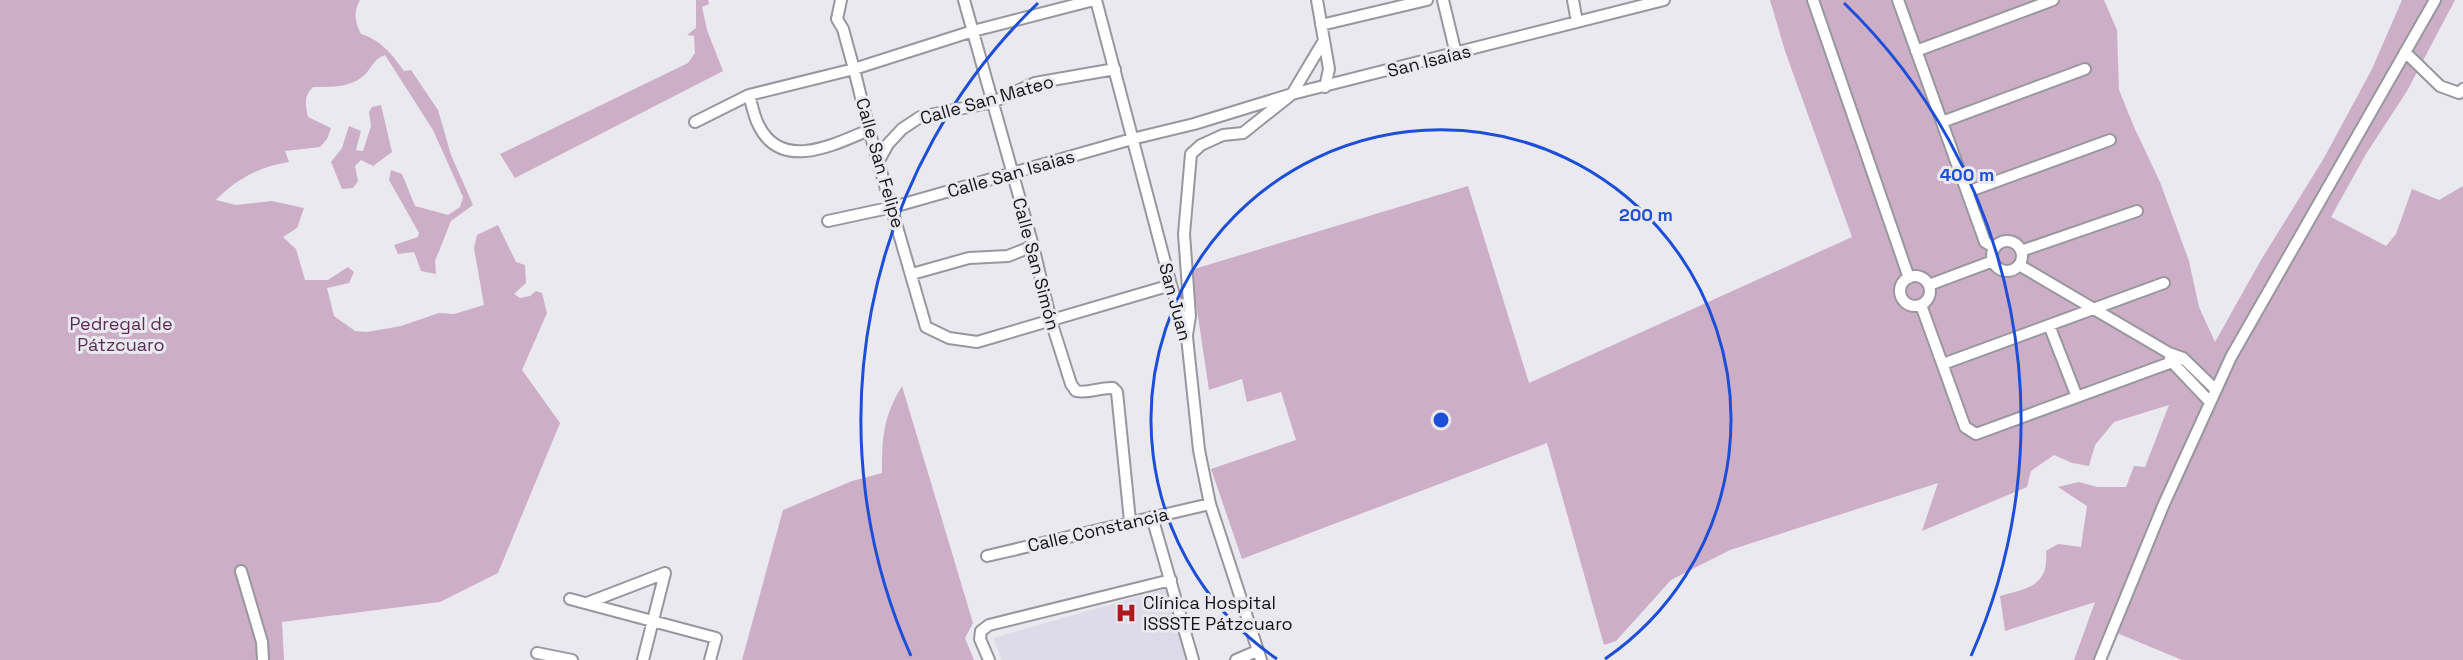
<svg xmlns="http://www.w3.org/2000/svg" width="2463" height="660" viewBox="0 0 2463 660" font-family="'Space Grotesk',sans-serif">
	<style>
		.built { fill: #dddbe8 }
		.green { fill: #cdaec7 }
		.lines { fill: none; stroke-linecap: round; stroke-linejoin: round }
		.street-casing { stroke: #98979d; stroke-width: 14 }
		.street { stroke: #fff; stroke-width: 10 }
		.ring { fill: none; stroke: #1d4ed8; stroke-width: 3 }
		.labels { text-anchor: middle; stroke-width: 6; stroke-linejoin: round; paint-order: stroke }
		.street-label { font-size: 18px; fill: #141416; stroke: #eae9ef }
		.park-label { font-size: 18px; fill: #5d2c57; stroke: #eae9ef }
		.poi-label { font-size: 18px; fill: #141416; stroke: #eae9ef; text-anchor: start }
		.centre { fill: #1d4ed8; stroke: #eae9ef; stroke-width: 3 }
		.ring-label { font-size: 18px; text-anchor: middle; font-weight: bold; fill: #1d4ed8; stroke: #eae9ef; stroke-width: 6; stroke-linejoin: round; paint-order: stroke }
	</style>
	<rect width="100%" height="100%" fill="#eae9ef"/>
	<path class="built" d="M 1165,589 L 1189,660 L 1002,660 L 993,638 Z"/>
	<path class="green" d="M 0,0 L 360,0 C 353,12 355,22 361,34 C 382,41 391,53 404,71 L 411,70 L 438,110 L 451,155 L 473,205 L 451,221 L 435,261 L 436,274 L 421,271 L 414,252 L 398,254 L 394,245 L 418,237 L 419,233 L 389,180 L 391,170 L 402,174 L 415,206 L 448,215 L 460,207 L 463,197 L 433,130 L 385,55 C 375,59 374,63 368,71 C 355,88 332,87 313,87 C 304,96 305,104 308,117 L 331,128 L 327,139 L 320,147 L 285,151 L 289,162 C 261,166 236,179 216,200 L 236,205 L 272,201 L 304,208 L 297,228 L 283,237 L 296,249 L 305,280 L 328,280 L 348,267 L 354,272 L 349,283 L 327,288 L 334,316 L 355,331 L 367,332 L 401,326 L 439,313 L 454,314 L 484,305 L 474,248 L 477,235 L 498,225 L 516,262 L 525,265 L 526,283 L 514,294 L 520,298 L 530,296 L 536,291 L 542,293 L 547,313 L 522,370 L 560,423 L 498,573 L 440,602 L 282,622 L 284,660 L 0,660 Z
		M 696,0 L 708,0 L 709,4 L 702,7 L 707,30 L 723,71 L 515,178 L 500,154 L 688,63 L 695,53 L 694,36 L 687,35 L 696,28 Z
		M 1770,0 L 2104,0 L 2117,30 L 2119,90 L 2134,127 L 2160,182 L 2189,261 L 2199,307 L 2215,342 L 2261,260 L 2324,158 L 2372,69 L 2402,0 L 2455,0 L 2407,91 L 2366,154 L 2331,217 L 2386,246 L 2396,234 L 2412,189 L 2439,200 L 2463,186 L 2463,660 L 2182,660 L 2117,633 L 2106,660 L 2074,660 L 2095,602 L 2005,631 L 2000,596 C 2029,588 2049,586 2046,551 L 2058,544 L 2081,547 L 2087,506 L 2058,487 L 2079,482 L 2097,487 L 2126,487 L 2134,466 L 2145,467 L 2169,405 L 2114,422 L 2095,445 L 2089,466 L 2072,463 L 2054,455 L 2031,471 L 2027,487 L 1922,531 L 1938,483 L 1730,550 L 1671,580 L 1616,641 L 1604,645 L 1547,443 L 1242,559 L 1211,469 L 1296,440 L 1281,392 L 1247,402 L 1242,379 L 1209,390 L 1191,270 L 1468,186 L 1529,383 L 1852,237 L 1785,51 Z
		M 381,105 L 392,152 L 373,166 L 361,160 L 355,166 L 358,181 L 353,188 L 342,189 L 331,162 L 342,148 L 349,126 L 361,131 L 356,150 L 363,151 L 371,126 L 369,112 L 372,107 Z
		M 902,386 L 973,623 L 965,638 L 974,660 L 742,660 L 783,510 L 852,481 L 882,473 C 882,438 883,417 902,386 Z"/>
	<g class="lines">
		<defs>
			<path id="street" d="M 841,0 L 837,19 L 843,29 L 854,69 L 869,130 L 926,327 L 949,338 L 977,342 L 1171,285
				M 964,0 L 1033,246 L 1051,321 L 1071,384 L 1076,391 C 1088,394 1100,387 1113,388 L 1117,392 L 1130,521
				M 1096,0 L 1171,285 L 1187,337 L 1199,450 L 1210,504 L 1261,660
				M 1317,0 L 1329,69 L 1325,87
				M 1443,0 L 1456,54
				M 1573,0 L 1577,22
				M 1813,0 L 1909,278
				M 1898,0 L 1985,242 L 1995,248
				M 1321,25 L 1427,0
				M 1916,51 L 2053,0
				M 2405,52 L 2440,86 L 2459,93 L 2463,89
				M 749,95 C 752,105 754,117 759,126 C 782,172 835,144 869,130
				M 695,122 L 749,95 L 854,69 L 973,31 L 1094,0
				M 1942,122 L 2085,69
				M 878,162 L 888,144 L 902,129 L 920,117 L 993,102 L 1035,83 L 1115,69
				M 1967,192 L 2110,140
				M 828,221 L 893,207 L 1132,139 L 1194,124 L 1292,94 L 1664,0
				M1992 256a15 15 0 1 1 30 0a15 15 0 1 1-30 0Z
				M 2021,251 L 2137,211
				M 2019,265 L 2169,353 L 2183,358 L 2216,390
				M 912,274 L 969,258 L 1008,256 L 1033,246
				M1900 291a15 15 0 1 1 30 0a15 15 0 1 1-30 0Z
				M 1929,285 L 1993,261
				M 1921,305 L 1965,427 L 1976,434 L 2183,358
				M 2049,325 L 2077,397
				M 1187,335 L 1190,316 L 1184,234 L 1191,154 L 1201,145 L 1223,135 L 1243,133 L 1292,94 L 1323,42
				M 2170,358 L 2172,362 L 2210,402
				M 1943,364 L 2164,283
				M 1152,517 L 1193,660
				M 987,556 L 1210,504
				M 241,571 L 262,642 L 263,660
				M 570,599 L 716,638 L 710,660
				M 587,603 L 665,573
				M 537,653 L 572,660
				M 643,660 L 665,573
				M 989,660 L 980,639 L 981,631 L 989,625 L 1171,580
				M 1236,660 L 1257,651
				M 2100,660 L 2163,506 L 2231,357 L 2435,0"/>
		</defs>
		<use href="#street" class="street-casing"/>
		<use href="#street" class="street"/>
	</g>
	<g class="ring">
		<path d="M1277 659A290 290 0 1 1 1605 659"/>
		<path d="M911 656A580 580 0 0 1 1038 3M1844 3A580 580 0 0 1 1971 656"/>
	</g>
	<defs>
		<symbol id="hospital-bare" viewBox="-9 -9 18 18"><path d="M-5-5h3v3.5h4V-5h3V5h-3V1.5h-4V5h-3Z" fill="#ad1a1d" stroke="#eae9ef" stroke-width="2.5" paint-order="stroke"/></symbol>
	</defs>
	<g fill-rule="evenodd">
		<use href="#hospital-bare" x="1111" y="598" width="30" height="30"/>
	</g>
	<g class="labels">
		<g class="street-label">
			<text transform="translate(1429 61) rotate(-14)" y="6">San Isaías</text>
			<text transform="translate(987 100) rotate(-16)" y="6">Calle San Mateo</text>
			<text transform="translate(880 163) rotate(74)" y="6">Calle San Felipe</text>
			<text transform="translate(1011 174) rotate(-16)" y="6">Calle San Isaias</text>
			<text transform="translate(1036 264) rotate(75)" y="6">Calle San Simón</text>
			<text transform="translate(1175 302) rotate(75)" y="6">San Juan</text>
			<text transform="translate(1098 530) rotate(-13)" y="6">Calle Constancia</text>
		</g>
		<g class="park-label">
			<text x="121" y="330">Pedregal de<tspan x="121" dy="21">Pátzcuaro</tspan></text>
		</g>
		<g class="poi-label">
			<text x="1143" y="609">Clínica Hospital<tspan x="1143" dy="21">ISSSTE Pátzcuaro</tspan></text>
		</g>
	</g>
	<circle cx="1441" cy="420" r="9" class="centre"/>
	<g class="ring-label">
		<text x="1967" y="181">400 m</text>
		<text x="1646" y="221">200 m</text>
	</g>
</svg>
